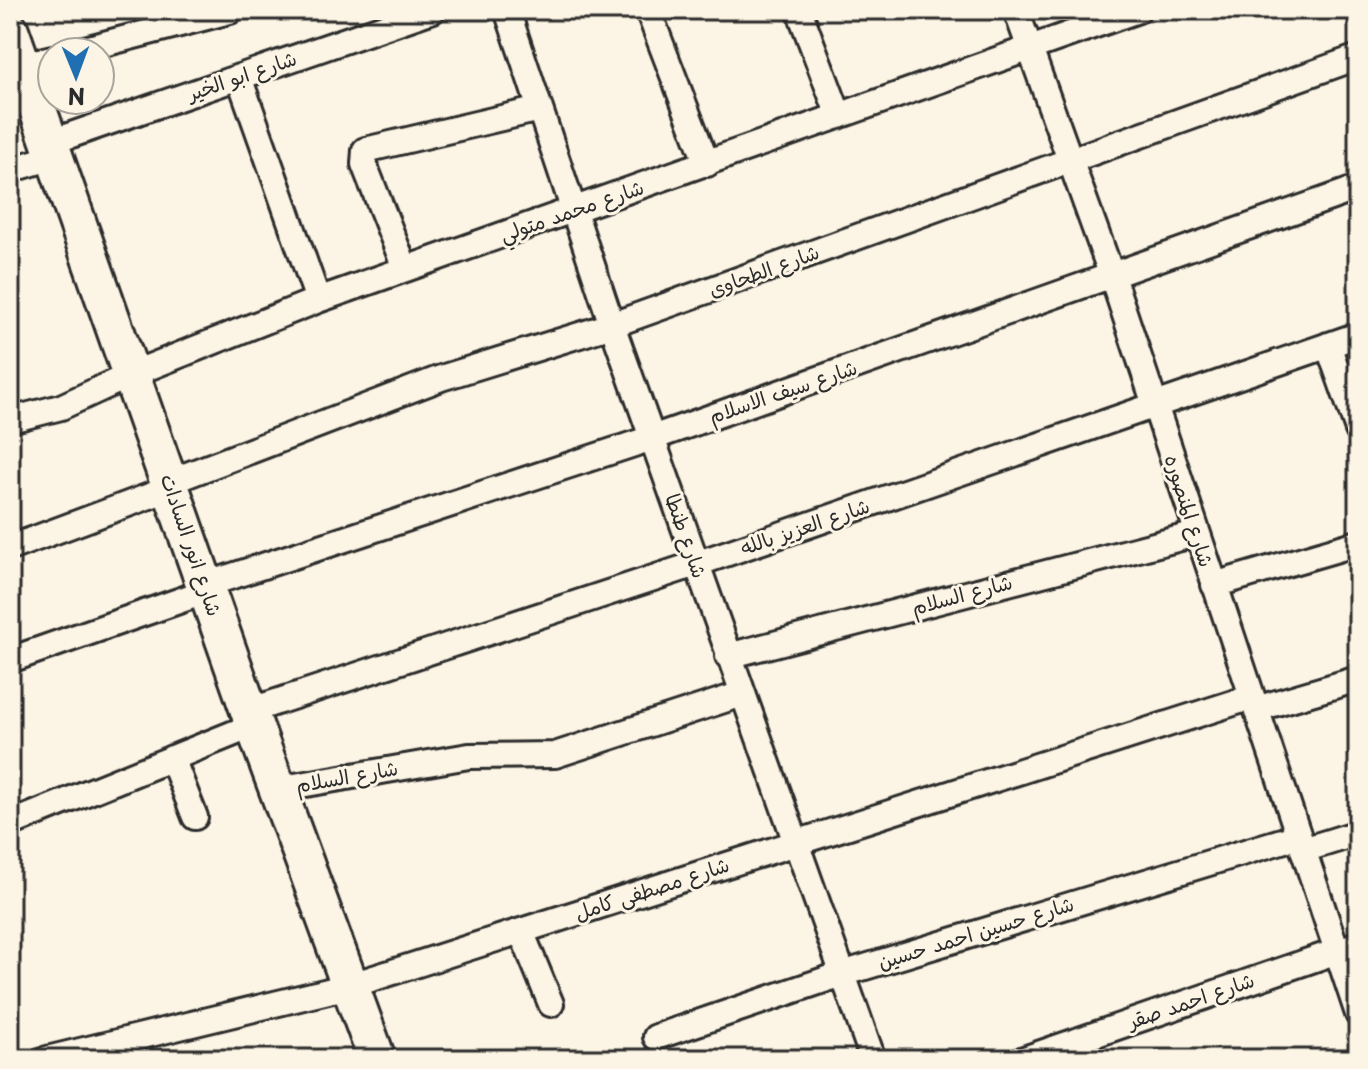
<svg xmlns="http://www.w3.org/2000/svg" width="1368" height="1069" viewBox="0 0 1368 1069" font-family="'Playpen Sans','Playpen Sans Arabic',sans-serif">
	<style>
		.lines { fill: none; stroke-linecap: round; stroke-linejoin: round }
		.street-casing { stroke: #2b2b2b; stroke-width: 30 }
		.secondary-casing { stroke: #2b2b2b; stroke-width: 42 }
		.street { stroke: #fcf5e5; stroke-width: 24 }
		.secondary { stroke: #fcf5e5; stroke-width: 36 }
		.labels { text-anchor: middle; stroke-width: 6; stroke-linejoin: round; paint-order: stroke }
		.street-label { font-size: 20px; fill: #2b2b2b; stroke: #fcf5e5 }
	</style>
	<rect width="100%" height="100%" fill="#fcf5e5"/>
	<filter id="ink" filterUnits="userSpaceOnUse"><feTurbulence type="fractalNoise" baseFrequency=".0125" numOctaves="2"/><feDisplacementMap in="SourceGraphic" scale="16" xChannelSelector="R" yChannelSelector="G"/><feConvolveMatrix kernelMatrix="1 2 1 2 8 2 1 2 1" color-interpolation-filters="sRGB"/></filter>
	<g filter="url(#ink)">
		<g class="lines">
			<defs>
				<path id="street" d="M 507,10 L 612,325 L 873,1059
					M 648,10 L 707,164
					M 799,10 L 839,116
					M 1016,10 L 1112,276 L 1358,1014
					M 73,52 L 230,11
					M 10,68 L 52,58
					M 239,77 L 318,300
					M 51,142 L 433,10
					M 10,170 L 56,156
					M 405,268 L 364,164 L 365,150 L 540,109
					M 1328,345 L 1358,430
					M 10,420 L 61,407 L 132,374 L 318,300 L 1138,10
					M 169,482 L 441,378 L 612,325 L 1358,57
					M 10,548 L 171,488
					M 205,585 L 652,438 L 1358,188
					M 1214,585 L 1358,543
					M 728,656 L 1196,534
					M 10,660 L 207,591
					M 1256,709 L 1358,679
					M 249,711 L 696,564 L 1358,335
					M 172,758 L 195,817
					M 277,789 L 469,756 L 555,755 L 742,694
					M 10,824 L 254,725
					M 1303,850 L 1358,833
					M 521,931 L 551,1004
					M 656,1037 L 842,974 L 1298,836
					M 47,1059 L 349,986 L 1252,697
					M 1024,1059 L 1358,944"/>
				<path id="secondary" d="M 10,30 L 254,725 L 377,1059"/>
			</defs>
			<use href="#street" class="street-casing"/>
			<use href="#secondary" class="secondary-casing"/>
			<use href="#street" class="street"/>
			<use href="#secondary" class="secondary"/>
		</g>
	</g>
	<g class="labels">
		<g class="street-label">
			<text transform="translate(242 76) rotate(-19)" y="7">شارع ابو الخير</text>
			<text transform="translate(572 211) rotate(-19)" y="7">شارع محمد متولي</text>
			<text transform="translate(764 271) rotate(-20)" y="7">شارع الطحاوى</text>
			<text transform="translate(783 392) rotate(-19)" y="7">شارع سيف الاسلام</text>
			<text transform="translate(1189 511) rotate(72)" y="7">شارع المنصوره</text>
			<text transform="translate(805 527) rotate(-19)" y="7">شارع العزيز بالله</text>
			<text transform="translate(686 536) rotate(71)" y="7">شارع طنطا</text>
			<text transform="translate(191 545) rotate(71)" y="7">شارع انور السادات</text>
			<text transform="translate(962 595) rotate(-15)" y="7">شارع السلام</text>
			<text transform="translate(347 777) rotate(-10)" y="7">شارع السلام</text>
			<text transform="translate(652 889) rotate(-18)" y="7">شارع مصطفى كامل</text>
			<text transform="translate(976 933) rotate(-17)" y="7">شارع حسين احمد حسين</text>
			<text transform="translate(1191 1001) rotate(-19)" y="7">شارع احمد صقر</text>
		</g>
	</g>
	<rect width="1368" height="1069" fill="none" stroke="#fcf5e5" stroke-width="40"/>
	<rect x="20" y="20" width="1328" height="1029" fill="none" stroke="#2b2b2b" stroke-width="3" filter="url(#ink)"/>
	<g transform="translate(76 76) rotate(179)"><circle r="38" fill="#fcf5e5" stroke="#a8a49b" stroke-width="2"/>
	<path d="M0-6L14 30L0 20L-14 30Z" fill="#1f6fb2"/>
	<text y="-12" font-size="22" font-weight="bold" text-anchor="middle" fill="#2b2b2b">N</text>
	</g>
</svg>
